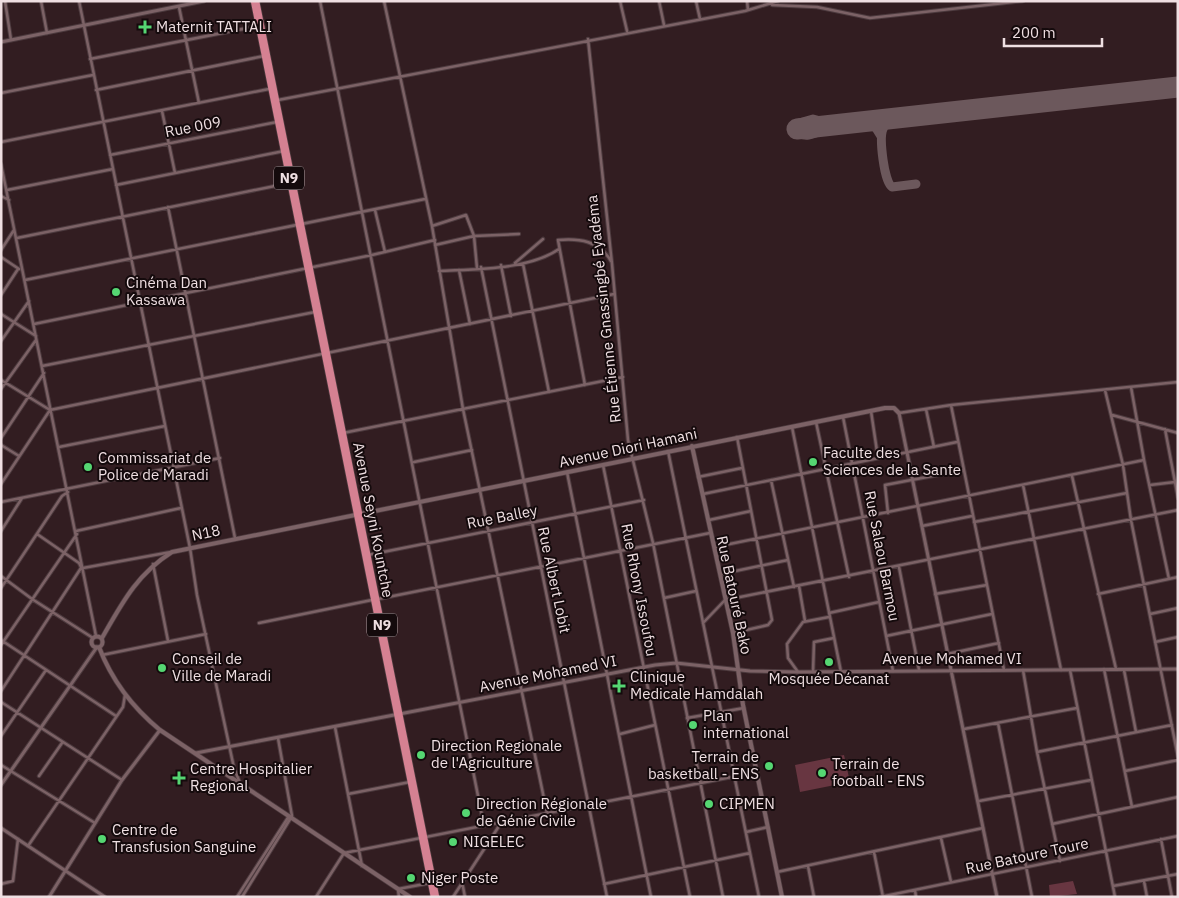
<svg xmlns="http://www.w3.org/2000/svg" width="1179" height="898" viewBox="0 0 1179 898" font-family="'IBM Plex Sans',sans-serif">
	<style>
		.green { fill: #683641 }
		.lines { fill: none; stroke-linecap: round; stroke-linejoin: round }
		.taxiway { stroke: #6c585c; stroke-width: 9 }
		.runway { stroke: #6c585c; stroke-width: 21 }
		.minor-casing { stroke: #4c3a3e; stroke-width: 4.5 }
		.tertiary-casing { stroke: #4c3a3e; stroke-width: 5 }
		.secondary-casing { stroke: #4c3a3e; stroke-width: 5.5 }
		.trunk-casing { stroke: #4c3a3e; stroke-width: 6 }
		.minor { stroke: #7c6266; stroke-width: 2.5 }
		.tertiary { stroke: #7c6266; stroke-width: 3 }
		.secondary { stroke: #7c6266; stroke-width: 4 }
		.trunk { stroke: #d58192; stroke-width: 4.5 }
		.poi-dot { fill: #55d672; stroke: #140a0c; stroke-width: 2 }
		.labels { text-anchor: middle; stroke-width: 4; stroke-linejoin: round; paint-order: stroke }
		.shield { fill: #140a0c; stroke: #ad9fa2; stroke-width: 1 }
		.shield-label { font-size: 14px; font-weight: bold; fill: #efdfe2 }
		.poi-label { font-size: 15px; fill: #efdfe2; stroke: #140a0c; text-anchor: start }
		.street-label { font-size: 15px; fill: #efdfe2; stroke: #140a0c }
	</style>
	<rect width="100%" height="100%" fill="#321d21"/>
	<path class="green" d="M 844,755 L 850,782 L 800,792 L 795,765 Z
		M 1073,881 L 1077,894 L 1050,897 L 1049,885 Z"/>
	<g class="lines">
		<path class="taxiway" d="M 895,118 C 889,121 885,123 883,129 C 879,138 884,182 892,187 L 916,184
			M 813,119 L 836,125 C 825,127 804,144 797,129 L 799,123 Z
			M 863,122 L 876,128 L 881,136"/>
		<path class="runway" d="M 797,129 L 1178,87"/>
		<defs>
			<path id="minor" d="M 5,1 L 11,40
				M 41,1 L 47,33
				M 79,1 L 190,548 L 197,595 L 234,768 L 240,783
				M 320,1 L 484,826
				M 384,1 L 432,226 L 463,409 L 547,813
				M 620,1 L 627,31
				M 659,1 L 664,25
				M 696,1 L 700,19
				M 747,1 L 748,10
				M 772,5 L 817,7 L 870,18 L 1023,1
				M 179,7 L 199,103
				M 588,39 L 612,264 L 628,440 L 653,543 L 723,897
				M 90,59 L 258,26
				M 96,90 L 264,56
				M 1,93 L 93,75
				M 278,100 L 745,11 L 778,1
				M 162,111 L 175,173
				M 1,142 L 269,89
				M 110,155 L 277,122
				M 1,164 L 96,636
				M 116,185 L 284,151
				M 7,190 L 113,169
				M 1,196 L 9,200
				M 168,207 L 235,538
				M 375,210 L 385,252
				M 432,226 L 466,215 L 474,236 L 435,245
				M 17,238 L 290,183
				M 1,250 L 14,230
				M 1,257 L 19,269
				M 515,263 L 543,239
				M 523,264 L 549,392
				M 501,265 L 511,316
				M 481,267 L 607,897
				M 477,268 L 474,236 L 519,234
				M 459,270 L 470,324
				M 439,271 C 475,269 529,270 559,249
				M 25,280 L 425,199
				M 1,295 L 18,269
				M 1,314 L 36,336
				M 34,324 L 372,255 L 435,240
				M 1,341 L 29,301
				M 42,366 L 315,312
				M 1,380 L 50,410
				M 585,385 L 558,240 C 580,238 599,241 611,261
				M 1131,387 L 1144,460
				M 1,389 L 36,340
				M 1105,390 L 1123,465 L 1131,520 L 1178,757
				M 951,405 L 1004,670
				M 926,409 L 934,447
				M 871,411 L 878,458
				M 899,413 L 951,405 L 1178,382
				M 1112,415 L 1178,433
				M 843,417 L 893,671
				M 816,422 L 849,577
				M 792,427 L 841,672
				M 1165,429 L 1178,498
				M 343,433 L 623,377
				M 1,438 L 44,373
				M 1,445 L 19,456
				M 59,447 L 165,426
				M 668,451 L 759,897
				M 414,462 L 472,450
				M 603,465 L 690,897
				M 567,472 L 651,897
				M 1072,476 L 1116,669
				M 698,477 L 742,468
				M 771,480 L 794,587
				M 1,484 L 50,410 L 614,294
				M 1023,485 L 1061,670
				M 1150,485 L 1175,482
				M 703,494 L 957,442
				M 1,502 L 220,458
				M 888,513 L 885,485 L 964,470
				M 709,520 L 751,511
				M 974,522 L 1127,493
				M 922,526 L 972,516
				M 1,531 L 22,498
				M 76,531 L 181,508
				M 37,534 L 79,563 L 81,567
				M 715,547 L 1144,460 L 1169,579
				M 368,555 L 644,500
				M 153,564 L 168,641
				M 899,567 L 919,670
				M 83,568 L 171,552
				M 721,574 L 788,560
				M 1,576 L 32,599 L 93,638
				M 799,586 L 805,621
				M 1,588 L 62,496 L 68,492
				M 935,594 L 987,585
				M 1098,594 L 1178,577
				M 664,598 L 696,591
				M 378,599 L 710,533
				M 829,613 L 879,602
				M 1150,614 L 1178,608
				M 259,623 L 372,600
				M 703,623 L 725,600 L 1178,510
				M 733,633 L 768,625 L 772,620 L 737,437
				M 886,636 L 992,614
				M 1,640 L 116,716
				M 1155,642 L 1178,637
				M 1,645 L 77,534
				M 947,654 L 999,643
				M 102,655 L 206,634
				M 1104,669 L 1132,807
				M 1023,670 L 1037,752 L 1060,861
				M 1070,670 L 1115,897
				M 1124,670 L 1136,732
				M 798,672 L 788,658 L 787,644 L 803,622 L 829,617
				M 813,672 L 814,642 L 834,638
				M 1,691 L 81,568
				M 1,702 L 122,780
				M 687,718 L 744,708
				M 998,723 L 1032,897
				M 335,727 L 362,866
				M 964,729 L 1077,708
				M 620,734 L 655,725
				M 1,736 L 46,670
				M 1037,752 L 1172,725
				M 1,765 L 95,823
				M 1125,771 L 1178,760
				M 39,776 L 62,743
				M 348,794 L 410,782
				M 979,801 L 1091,780
				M 1052,824 L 1178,797
				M 746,832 L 768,827
				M 941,838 L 951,882
				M 1161,839 L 1172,897
				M 28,846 L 123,707 L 125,695
				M 874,852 L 883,897
				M 808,866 L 814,897
				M 777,872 L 983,828
				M 1144,881 L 1147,897
				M 462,882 L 465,897
				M 1,884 L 13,881 L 18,839
				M 604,884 L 750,853
				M 1113,886 L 1178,874
				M 915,890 L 916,897
				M 237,897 L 289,816
				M 242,897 L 292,816 L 278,738
				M 316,897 L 344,853 L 757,772
				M 399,897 L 398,889 L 430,883
				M 453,897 L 501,823
				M 880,897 L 1178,836"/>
			<path id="tertiary" d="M 1,42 L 204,1
				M 899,413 L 997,897
				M 196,753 L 655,665 L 676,663 L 750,671 L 798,672 L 1178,669
				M 1,785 L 97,647
				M 1,828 L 105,897
				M 49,897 L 122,780 L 160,730"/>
			<path id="secondary" d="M 692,446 L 733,633 L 743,705 L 782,897
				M91.5 642a5.5 5.5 0 1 1 11 0a5.5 5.5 0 1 1-11 0Z
				M 102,638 C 122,603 137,574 172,552 L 885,408 L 894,408 L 899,413
				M 99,647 C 112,681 132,707 160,730 L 410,897"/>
			<path id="trunk" d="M 253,1 L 433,897
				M 257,1 L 437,897"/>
		</defs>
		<use href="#minor" class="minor-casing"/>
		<use href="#tertiary" class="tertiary-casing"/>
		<use href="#secondary" class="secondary-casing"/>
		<use href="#trunk" class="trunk-casing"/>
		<use href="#minor" class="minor"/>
		<use href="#tertiary" class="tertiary"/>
		<use href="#secondary" class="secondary"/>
		<use href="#trunk" class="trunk"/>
	</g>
	<g class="poi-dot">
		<path d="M142.5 19.5h5v5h5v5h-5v5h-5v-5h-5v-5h5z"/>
		<circle cx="116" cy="292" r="5"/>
		<circle cx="813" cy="462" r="5"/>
		<circle cx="88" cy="467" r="5"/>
		<circle cx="829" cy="662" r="5"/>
		<circle cx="162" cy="668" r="5"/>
		<path d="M616.5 678.5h5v5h5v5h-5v5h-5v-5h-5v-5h5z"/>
		<circle cx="693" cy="725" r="5"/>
		<circle cx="421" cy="755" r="5"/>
		<circle cx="769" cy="766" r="5"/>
		<circle cx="822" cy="773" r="5"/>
		<path d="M176.5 770.5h5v5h5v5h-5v5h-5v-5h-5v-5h5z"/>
		<circle cx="709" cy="804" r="5"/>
		<circle cx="466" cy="813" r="5"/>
		<circle cx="102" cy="839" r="5"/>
		<circle cx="453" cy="842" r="5"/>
		<circle cx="411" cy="878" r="5"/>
	</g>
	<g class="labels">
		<g class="shield">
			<rect x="274" y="166.5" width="30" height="23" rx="4"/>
			<rect x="367" y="613.5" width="30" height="23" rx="4"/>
		</g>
		<g class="shield-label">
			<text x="289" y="183">N9</text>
			<text x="382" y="630">N9</text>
		</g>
		<g class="poi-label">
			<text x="156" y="32">Maternit TATTALI</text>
			<text x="126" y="288">Cinéma Dan<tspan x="126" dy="17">Kassawa</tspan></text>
			<text x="823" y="458">Faculte des<tspan x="823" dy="17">Sciences de la Sante</tspan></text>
			<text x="98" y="463">Commissariat de<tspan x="98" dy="17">Police de Maradi</tspan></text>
			<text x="172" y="664">Conseil de<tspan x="172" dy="17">Ville de Maradi</tspan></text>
			<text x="630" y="682">Clinique<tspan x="630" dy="17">Medicale Hamdalah</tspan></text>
			<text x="829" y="684" text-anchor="middle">Mosquée Décanat</text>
			<text x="703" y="721">Plan<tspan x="703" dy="17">international</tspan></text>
			<text x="431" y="751">Direction Regionale<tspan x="431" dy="17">de l'Agriculture</tspan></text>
			<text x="759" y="762" text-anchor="end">Terrain de<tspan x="759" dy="17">basketball - ENS</tspan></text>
			<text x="832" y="769">Terrain de<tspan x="832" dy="17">football - ENS</tspan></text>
			<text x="190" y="774">Centre Hospitalier<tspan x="190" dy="17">Regional</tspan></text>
			<text x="476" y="809">Direction Régionale<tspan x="476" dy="17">de Génie Civile</tspan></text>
			<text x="719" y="809">CIPMEN</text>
			<text x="112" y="835">Centre de<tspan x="112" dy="17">Transfusion Sanguine</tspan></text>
			<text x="463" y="847">NIGELEC</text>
			<text x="421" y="883">Niger Poste</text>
		</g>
		<g class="street-label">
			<text transform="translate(193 127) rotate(-11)" y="5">Rue 009</text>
			<text transform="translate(604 309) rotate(-96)" y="5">Rue Étienne Gnassingbé Eyadéma</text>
			<text transform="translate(628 448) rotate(-12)" y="5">Avenue Diori Hamani</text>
			<text transform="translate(502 517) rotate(-11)" y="5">Rue Balley</text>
			<text transform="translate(373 520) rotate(79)" y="5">Avenue Seyni Kountche</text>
			<text transform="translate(206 533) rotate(-12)" y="5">N18</text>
			<text transform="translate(882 556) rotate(79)" y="5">Rue Salaou Barmou</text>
			<text transform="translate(554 580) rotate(78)" y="5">Rue Albert Lobit</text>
			<text transform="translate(639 590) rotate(79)" y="5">Rue Rhony Issoufou</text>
			<text transform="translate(734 595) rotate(78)" y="5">Rue Batouré Bako</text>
			<text x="952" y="664">Avenue Mohamed VI</text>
			<text transform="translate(548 674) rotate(-11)" y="5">Avenue Mohamed VI</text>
			<text transform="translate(1027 856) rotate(-12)" y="5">Rue Batoure Toure</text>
		</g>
	</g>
	<rect width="1179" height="898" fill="none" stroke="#efdfe2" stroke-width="5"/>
	<path d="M1004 38v8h98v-8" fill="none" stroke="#efdfe2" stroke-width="2.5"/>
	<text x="1012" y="38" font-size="15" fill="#efdfe2" stroke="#140a0c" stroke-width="4" paint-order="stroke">200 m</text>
</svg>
